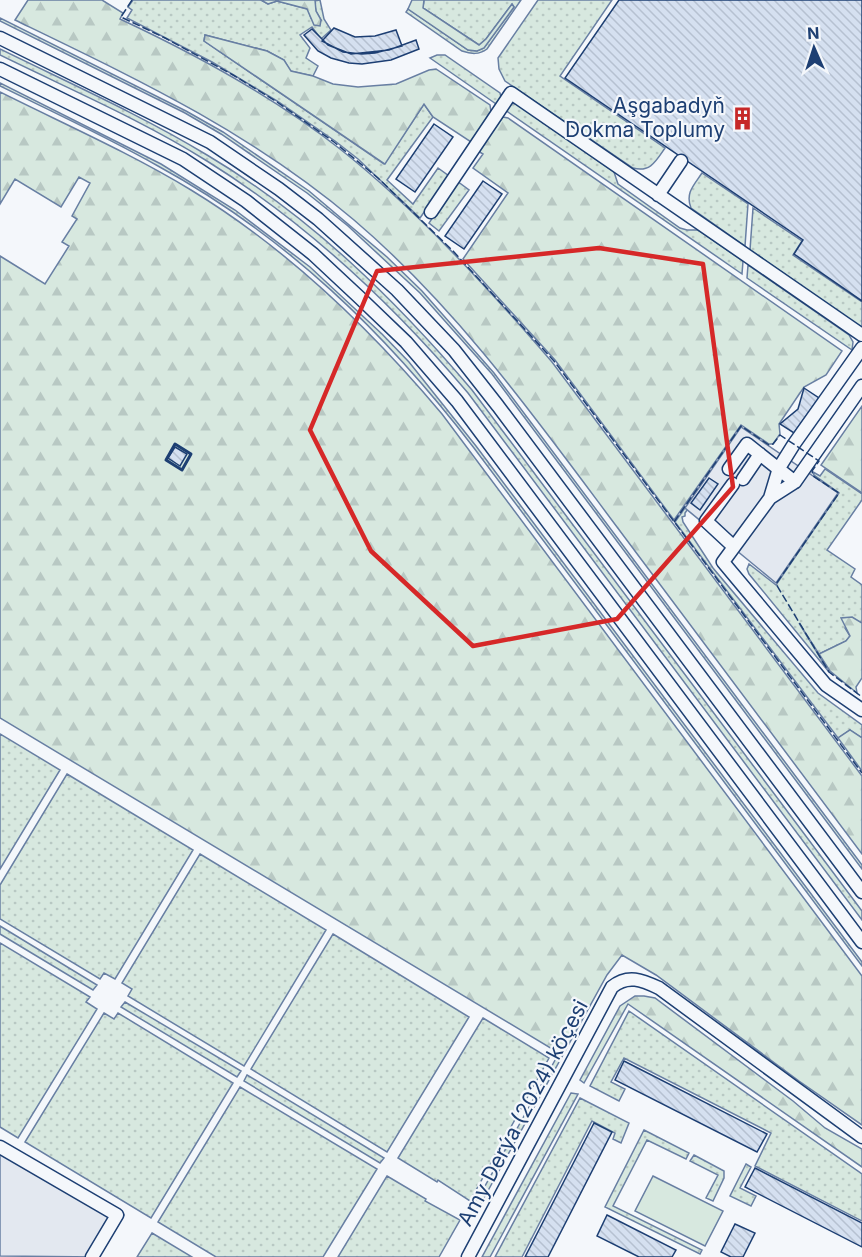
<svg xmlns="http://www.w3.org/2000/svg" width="862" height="1257" viewBox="0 0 862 1257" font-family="Inter,sans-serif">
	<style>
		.grass { fill: url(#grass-dots); stroke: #687fa3; stroke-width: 1.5 }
		.forest { fill: url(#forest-firs); stroke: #687fa3; stroke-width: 1.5 }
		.green { fill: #d7e8df; stroke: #687fa3; stroke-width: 1.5 }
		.parking { fill: #e3e8f0; stroke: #687fa3; stroke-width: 1.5 }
		.building { fill: url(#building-back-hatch); stroke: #1d3f73; stroke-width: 1.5 }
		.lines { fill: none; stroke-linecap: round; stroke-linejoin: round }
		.minor-casing { stroke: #1d3f73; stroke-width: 15 }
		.minor { stroke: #f4f7fb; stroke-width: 12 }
		.fence { stroke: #1d3f73; stroke-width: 1.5; stroke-dasharray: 8 3; stroke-linecap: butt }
		.wall { stroke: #1d3f73; stroke-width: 3 }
		.marked { fill: none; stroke: #d62828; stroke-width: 4.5; stroke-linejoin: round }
		.labels { text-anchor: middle; stroke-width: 4.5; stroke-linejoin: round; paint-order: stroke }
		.poi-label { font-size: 21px; fill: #1d3f73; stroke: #f4f7fb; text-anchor: end }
		.street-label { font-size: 21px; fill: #1d3f73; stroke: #f4f7fb }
	</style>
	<defs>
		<pattern id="grass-dots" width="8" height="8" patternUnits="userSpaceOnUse" patternTransform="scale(1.5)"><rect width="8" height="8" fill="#d7e8df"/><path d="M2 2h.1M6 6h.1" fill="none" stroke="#b8c8c3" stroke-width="1.8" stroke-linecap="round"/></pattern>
		<pattern id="forest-firs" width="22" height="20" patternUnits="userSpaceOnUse" patternTransform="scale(1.5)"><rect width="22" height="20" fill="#d7e8df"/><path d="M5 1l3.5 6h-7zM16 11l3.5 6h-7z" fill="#b8c8c3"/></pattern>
		<pattern id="building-back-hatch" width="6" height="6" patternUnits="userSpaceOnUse" patternTransform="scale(1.5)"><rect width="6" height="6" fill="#d5e0f0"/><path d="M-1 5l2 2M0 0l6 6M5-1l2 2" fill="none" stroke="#b6c1d1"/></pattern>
	</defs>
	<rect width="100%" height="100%" fill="#f4f7fb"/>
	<path class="grass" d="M 133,0 L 261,0 L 268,4 L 277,1 L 308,9 L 311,18 L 321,20 L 316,11 L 314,1 L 320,0 L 324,19 L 331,30 L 321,39 L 312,27 L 300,35 L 310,48 L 306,58 L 318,66 L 313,76 L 290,71 L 284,60 L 267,51 L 205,35 L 204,41 L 384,164 L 424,104 L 433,117 L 387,180 L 413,204 L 438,168 L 449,176 L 420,218 L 358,159 L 335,141 L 277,101 L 212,62 L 127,18 L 132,10 L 128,7 Z
		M 424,0 L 521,0 L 487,49 C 479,55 471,54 462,51 L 406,12 L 408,9 L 468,50 L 477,51 L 484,48 L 514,7 L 512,4 L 486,39 L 479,45 L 423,8 Z
		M 538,0 L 612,0 L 560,76 L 665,148 C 656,161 650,173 633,168 L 505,81 L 499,69 L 498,58 Z
		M 0,18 L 186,111 L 223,132 L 309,191 L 387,257 L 422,291 L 494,373 L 862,865 L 862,869 L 492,374 L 420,293 L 348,226 L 307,193 L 221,134 L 185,113 L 0,21 Z
		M 0,49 C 69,83 141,115 207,155 C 310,216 395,299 472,390 L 862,911 L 862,920 L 468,393 C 392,303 308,224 207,161 C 142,120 69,89 0,55 Z
		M 437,55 L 445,55 L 500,93 L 502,101 L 499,106 L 430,58 Z
		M 0,83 L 161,164 L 235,210 L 310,267 L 382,334 L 409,362 L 476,446 L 862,962 L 862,966 L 474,448 C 386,333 286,236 158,166 C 107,137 53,112 0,86 Z
		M 511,103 L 516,104 L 614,172 L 618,184 L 680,228 L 687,230 L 698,230 L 743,261 L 742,274 L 505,110 Z
		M 702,173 L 748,204 L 745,246 L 691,208 C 685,193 694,185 702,173 Z
		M 457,181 L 469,190 L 439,231 L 429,223 Z
		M 753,208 L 802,241 L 793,255 L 862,302 L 862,328 L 750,250 Z
		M 748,265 L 849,335 L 853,342 L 852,350 L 747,278 Z
		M 742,427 L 740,434 L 685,513 L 685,516 L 682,517 L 683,522 L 713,568 L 818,693 L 862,725 L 862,738 L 850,730 L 838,738 L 675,522 Z
		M 825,469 L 862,494 L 862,500 L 827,550 L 855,569 L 851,577 L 862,585 L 862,623 L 852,618 L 845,628 L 850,636 L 846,641 L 819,654 L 799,623 L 829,672 L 749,574 L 747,569 L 749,564 L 776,585 L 839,493 L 814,475 L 813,472 L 820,476 Z
		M 0,734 L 60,770 L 0,869 Z
		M 67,774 L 193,850 L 115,979 L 104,973 L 100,979 L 0,919 L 0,885 Z
		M 200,854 L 326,930 L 244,1066 L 128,996 L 132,989 L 122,983 Z
		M 0,926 L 97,985 L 93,990 L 0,934 Z
		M 333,934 L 469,1017 L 387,1152 L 251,1069 Z
		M 0,943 L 90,997 L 86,1002 L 97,1009 L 18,1138 L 0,1127 Z
		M 125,1002 L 241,1071 L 237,1077 L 121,1007 Z
		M 629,1011 L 862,1174 L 862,1221 L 755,1166 L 771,1133 L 624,1058 L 611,1082 L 625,1089 L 619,1101 L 590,1086 Z
		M 104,1013 L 114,1019 L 118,1013 L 233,1083 L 151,1218 L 25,1142 Z
		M 483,1018 L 549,1058 L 470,1201 L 438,1180 L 437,1182 L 398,1158 Z
		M 247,1075 L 384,1158 L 380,1163 L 244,1081 Z
		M 240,1087 L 377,1169 L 323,1257 L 216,1257 L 158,1222 Z
		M 571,1093 L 578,1094 L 490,1257 L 482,1257 Z
		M 580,1098 L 629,1123 L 621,1143 L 613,1139 L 615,1133 L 592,1121 L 522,1257 L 495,1257 Z
		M 644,1130 L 689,1153 L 686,1159 L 647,1140 L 613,1206 L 702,1250 L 700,1254 L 605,1207 Z
		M 694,1155 L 724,1171 L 724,1178 L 713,1201 L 706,1198 L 718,1175 L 690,1161 Z
		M 746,1164 L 751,1167 L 740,1188 L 756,1196 L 751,1206 L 730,1196 Z
		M 387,1176 L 426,1199 L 425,1201 L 460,1220 L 439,1257 L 338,1257 Z
		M 152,1233 L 192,1257 L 137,1257 Z"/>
	<path class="forest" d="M 28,0 L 102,0 L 123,13 L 120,19 C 197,55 273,96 340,149 C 416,209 489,289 552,362 L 862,776 L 862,854 C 778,743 695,631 611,519 C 532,413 455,306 354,220 C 250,132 137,79 15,20 Z
		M 261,0 L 315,0 L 316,11 L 321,20 L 320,26 L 314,25 L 307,9 L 277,1 L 268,4 Z
		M 412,0 L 424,0 L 423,8 L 479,45 L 486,39 L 512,4 L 514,7 L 484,48 L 477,51 L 468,50 L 408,9 Z
		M 205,35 L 267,51 L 284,60 L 291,71 L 313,76 L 333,84 L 358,87 L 396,84 L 429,70 L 436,69 L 490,105 L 491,112 L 471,142 L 433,117 L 424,104 L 385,164 L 204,41 Z
		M 0,92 C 64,124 130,153 191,190 C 288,249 369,327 442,414 L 862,976 L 862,1125 L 799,1081 L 656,975 L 622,955 L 607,975 L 479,1207 L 475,1204 L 559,1053 L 0,718 L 0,256 L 45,284 L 69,246 L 62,242 L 77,219 L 72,216 L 90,183 L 79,177 L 61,207 L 15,179 L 0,204 Z
		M 503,117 L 508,118 L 842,351 L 826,375 L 804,387 L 779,424 L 780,434 L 773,444 L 769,444 L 741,425 L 674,520 L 555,360 L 463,259 L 508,193 L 473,168 L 483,154 L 478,151 Z
		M 862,406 L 862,493 L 821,465 Z
		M 852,617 L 862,623 L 862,678 L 856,687 L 857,693 L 830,671 L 819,654 L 846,641 L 850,636 L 841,618 Z
		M 850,730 L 862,738 L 862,771 L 838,738 Z
		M 635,996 L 644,996 L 655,998 L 793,1101 L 825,1128 L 862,1149 L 862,1167 L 628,1004 L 584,1083 L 580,1080 L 620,1006 Z"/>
	<path class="green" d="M 653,1176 L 723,1211 L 705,1246 L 635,1211 Z"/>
	<path class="parking" d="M 741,427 L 838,493 L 776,583 L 685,508 Z
		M 0,1141 L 124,1215 L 99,1257 L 0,1256 Z"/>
	<path class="building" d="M 619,0 L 862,0 L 862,301 L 794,254 L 803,240 L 565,78 Z
		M 334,28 L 355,37 L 375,36 L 396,30 L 402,46 L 375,53 L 362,54 L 343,52 L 322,41 Z
		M 312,29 L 328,45 L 351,54 L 389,50 L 416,40 L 419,49 L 391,60 L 362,64 L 349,63 L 331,58 L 318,51 L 304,35 Z
		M 434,124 L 453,137 L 415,192 L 396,179 Z
		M 483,181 L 502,194 L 464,249 L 445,236 Z
		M 804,388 L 819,398 L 794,433 L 780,424 L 798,409 Z
		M 175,447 L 187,454 L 180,466 L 168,458 Z
		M 709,478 L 718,484 L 700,510 L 691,503 Z
		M 624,1061 L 767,1134 L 757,1152 L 615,1080 Z
		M 594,1123 L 612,1132 L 548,1257 L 525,1257 Z
		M 755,1168 L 862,1223 L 862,1247 L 745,1187 Z
		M 607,1215 L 676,1250 L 672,1257 L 639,1257 L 597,1236 Z
		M 735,1224 L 755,1233 L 743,1257 L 731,1257 L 721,1252 Z"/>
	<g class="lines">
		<defs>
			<path id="minor" d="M 0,38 L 210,142 L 279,189 L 318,219 L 397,290 L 454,350 L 498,406 L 862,892
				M 0,69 L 183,159 L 246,201 L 313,254 L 359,297 L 406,342 L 457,401 L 862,942
				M 658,195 L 681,161
				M 431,212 L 511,93 L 862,335
				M 862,348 L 794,444 L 779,468 L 770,498 L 723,562 L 826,685 L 862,710
				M 729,469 L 747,444 L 795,482
				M 743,479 L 760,454
				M 733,484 L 706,521 L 734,547
				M 770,498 L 795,482 L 862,386
				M 0,1147 L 117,1215 L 92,1257
				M 468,1257 L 612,987 C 628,974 642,980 659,988 L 862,1137"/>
		</defs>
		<use href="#minor" class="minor-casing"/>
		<use href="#minor" class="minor"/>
		<path class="fence" d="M 132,0 L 121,17 L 165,38 L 233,75 L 277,102 L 334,142 L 378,178 L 454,252 L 554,361 L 862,773
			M 674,522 L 741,426 L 769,445 L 773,444 L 780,435 L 819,461 L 812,471 L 813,476 L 839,493 L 776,584 L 829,672 L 862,697"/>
		<path class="wall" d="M 175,444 L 191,454 L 182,470 L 166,460 Z"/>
	</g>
	<path class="marked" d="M 599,248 L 703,264 L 733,487 L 617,619 L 473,646 L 371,551 L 310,430 L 377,271 Z"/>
	<defs>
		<symbol id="building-bare" viewBox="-9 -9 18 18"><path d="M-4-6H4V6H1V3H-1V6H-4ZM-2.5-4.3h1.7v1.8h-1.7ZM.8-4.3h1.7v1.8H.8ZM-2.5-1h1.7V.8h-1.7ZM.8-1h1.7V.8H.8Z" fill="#c62828" stroke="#f4f7fb" stroke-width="2.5" paint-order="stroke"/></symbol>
	</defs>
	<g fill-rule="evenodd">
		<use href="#building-bare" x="726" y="102" width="33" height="33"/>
	</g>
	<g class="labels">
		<g class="poi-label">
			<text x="725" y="113">Aşgabadyň<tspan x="725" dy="24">Dokma Toplumy</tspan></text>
		</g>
		<g class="street-label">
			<text transform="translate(523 1113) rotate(-62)" y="7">Amy Derýa (2024) köçesi</text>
		</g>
	</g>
	<g transform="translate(814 48) rotate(357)" stroke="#f4f7fb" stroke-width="4.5" paint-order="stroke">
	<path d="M0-4.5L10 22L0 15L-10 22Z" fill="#1d3f73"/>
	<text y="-9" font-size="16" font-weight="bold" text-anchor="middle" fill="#1d3f73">N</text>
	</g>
</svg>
